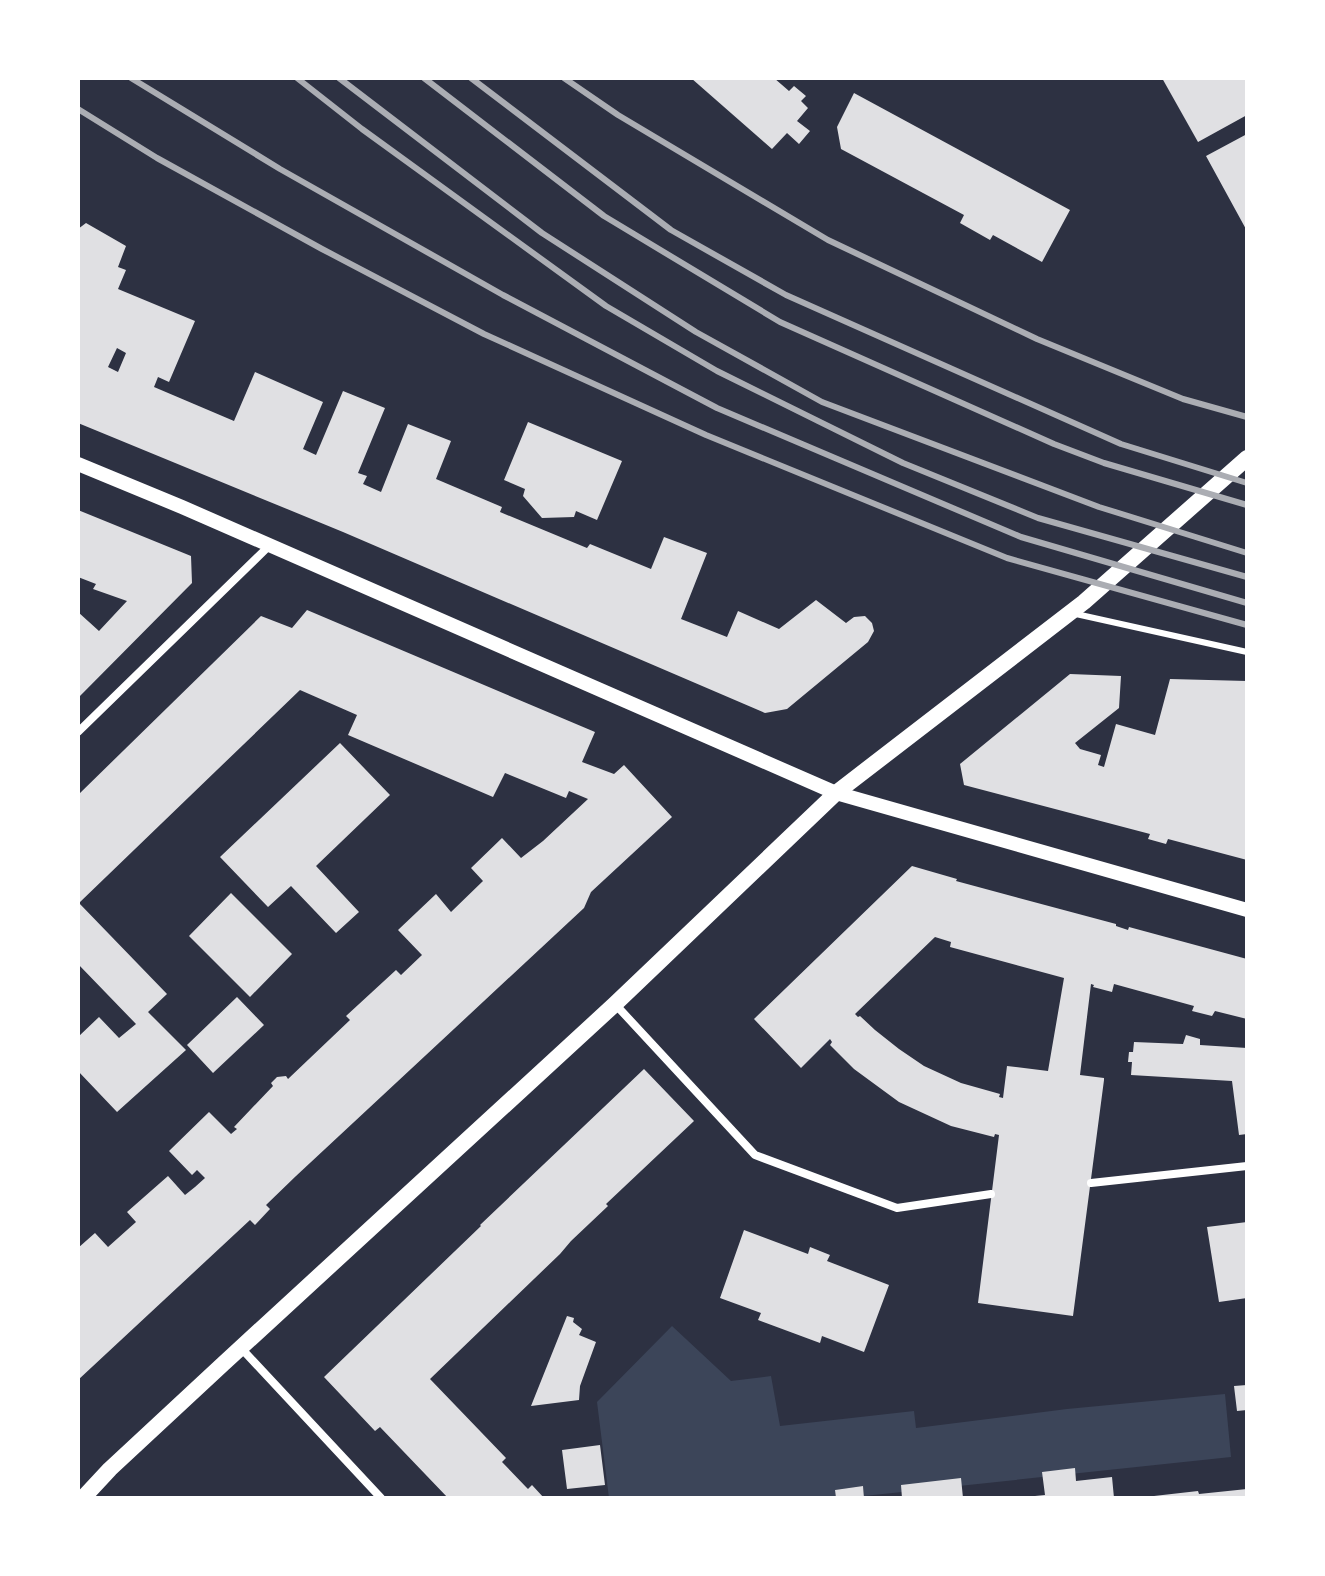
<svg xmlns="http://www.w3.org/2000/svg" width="1325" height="1576" viewBox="0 0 1325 1576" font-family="Raleway,sans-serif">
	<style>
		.green { fill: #3c4559 }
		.building { fill: #e0e0e3; fill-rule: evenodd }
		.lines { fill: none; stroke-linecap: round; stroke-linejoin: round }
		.service { stroke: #fff; stroke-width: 6 }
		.minor { stroke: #fff; stroke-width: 8 }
		.tertiary { stroke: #fff; stroke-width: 14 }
		.secondary { stroke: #fff; stroke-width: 16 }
		.rail { stroke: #abadb3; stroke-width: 6 }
	</style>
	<rect width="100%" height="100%" fill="#2d3142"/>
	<path class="green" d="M 672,1326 L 731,1381 L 771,1376 L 780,1426 L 914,1411 L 916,1428 L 1067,1409 L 1225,1394 L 1231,1457 L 864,1496 L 863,1486 L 835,1490 L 836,1498 L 609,1498 L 597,1402 Z"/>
	<path class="building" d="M 691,78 L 774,78 L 789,91 L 794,86 L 806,96 L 801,101 L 808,108 L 797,121 L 810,131 L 799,144 L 787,133 L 772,149 Z
		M 1162,78 L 1247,78 L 1247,115 L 1198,142 Z
		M 854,93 L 1070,210 L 1042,262 L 993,235 L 990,240 L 960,223 L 964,215 L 841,149 L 837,127 Z
		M 1247,134 L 1247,231 L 1206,156 Z
		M 86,223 L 126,246 L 118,267 L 126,270 L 118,289 L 195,321 L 169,382 L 158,377 L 154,387 L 234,421 L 255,372 L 323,402 L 303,449 L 316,455 L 343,391 L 385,408 L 358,473 L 367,476 L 363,484 L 381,492 L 408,424 L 451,441 L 436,479 L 502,507 L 500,512 L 587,548 L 590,544 L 651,569 L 664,537 L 707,553 L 681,619 L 727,637 L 738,611 L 779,629 L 816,600 L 846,623 L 854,617 L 865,616 L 872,623 L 874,631 L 868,642 L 787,709 L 765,713 L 343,532 L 78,423 L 78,229 ZM 117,348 L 126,353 L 118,372 L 108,367 Z
		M 528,422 L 622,461 L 597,520 L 576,511 L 574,517 L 542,518 L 523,496 L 525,489 L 504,480 Z
		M 78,510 L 191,556 L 192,583 L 78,698 L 78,612 L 99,631 L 127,601 L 93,589 L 96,584 L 78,577 Z
		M 307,610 L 595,732 L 582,762 L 614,774 L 624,765 L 672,817 L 591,892 L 584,908 L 296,1176 L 266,1205 L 270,1209 L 255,1225 L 250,1220 L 78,1380 L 78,1248 L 95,1233 L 108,1247 L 136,1222 L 127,1212 L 168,1176 L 185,1195 L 195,1187 L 205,1178 L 197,1170 L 192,1175 L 169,1151 L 209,1112 L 231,1134 L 237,1129 L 234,1127 L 273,1086 L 271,1083 L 277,1077 L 286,1076 L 288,1079 L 350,1020 L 346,1016 L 396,970 L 401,975 L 422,955 L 398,930 L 436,894 L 451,912 L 483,881 L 471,868 L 502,838 L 521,858 L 543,841 L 588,799 L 569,791 L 566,798 L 505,773 L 493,797 L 348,735 L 357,715 L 300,690 L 79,903 L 167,994 L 148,1012 L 186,1050 L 117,1112 L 78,1071 L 78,1037 L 99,1017 L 119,1038 L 136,1024 L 78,964 L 78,795 L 261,616 L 292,628 Z
		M 1070,674 L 1121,676 L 1119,708 L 1075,743 L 1080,749 L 1101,755 L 1098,765 L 1104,767 L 1116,724 L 1155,735 L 1170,679 L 1247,681 L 1247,860 L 1168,839 L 1166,844 L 1148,839 L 1150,834 L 964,785 L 960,764 Z
		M 340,743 L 390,795 L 316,866 L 359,912 L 336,933 L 291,886 L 268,907 L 220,857 Z
		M 912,866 L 957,879 L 956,881 L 1116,924 L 1116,926 L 1128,930 L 1129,927 L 1247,959 L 1247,1019 L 1215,1011 L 1212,1016 L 1192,1011 L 1194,1006 L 1114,984 L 1112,992 L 1093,987 L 1094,985 L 1091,984 L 1080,1075 L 1104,1078 L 1104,1080 L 1073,1316 L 978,1303 L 999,1135 L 995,1134 L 994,1137 L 951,1126 L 899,1102 L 854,1069 L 830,1045 L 832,1042 L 830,1039 L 801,1068 L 754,1019 ZM 935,937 L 951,942 L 950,947 L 1064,978 L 1048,1071 L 1007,1066 L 1003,1098 L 999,1097 L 1000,1094 L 961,1083 L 924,1066 L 899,1049 L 875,1030 L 860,1016 L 858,1017 L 855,1014 Z
		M 231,893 L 292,954 L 250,997 L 189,936 Z
		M 237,997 L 264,1025 L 213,1073 L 187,1045 Z
		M 1186,1035 L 1200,1039 L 1200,1045 L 1247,1048 L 1247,1134 L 1239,1135 L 1232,1081 L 1131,1075 L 1132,1062 L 1128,1062 L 1129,1052 L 1133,1052 L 1134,1042 L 1183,1044 Z
		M 644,1069 L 694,1121 L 606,1204 L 608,1206 L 571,1241 L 560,1254 L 430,1379 L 506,1458 L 502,1462 L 526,1487 L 528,1489 L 532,1485 L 544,1498 L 448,1498 L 380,1427 L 375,1431 L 324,1377 L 481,1226 L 480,1225 Z
		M 1247,1222 L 1247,1298 L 1219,1302 L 1207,1227 Z
		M 744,1230 L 808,1254 L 810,1247 L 830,1255 L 827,1261 L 889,1285 L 864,1352 L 822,1336 L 820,1343 L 758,1320 L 761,1313 L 720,1298 Z
		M 567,1316 L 574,1318 L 573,1322 L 582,1329 L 579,1335 L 596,1342 L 580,1386 L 579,1400 L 531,1406 Z
		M 1247,1385 L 1247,1410 L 1237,1411 L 1234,1386 Z
		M 600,1445 L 605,1485 L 567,1489 L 562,1450 Z
		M 1075,1468 L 1076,1481 L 1112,1477 L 1114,1498 L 1035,1498 L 1035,1496 L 1045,1495 L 1042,1472 Z
		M 961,1478 L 963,1498 L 902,1498 L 901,1485 Z
		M 863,1486 L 864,1498 L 836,1498 L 835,1490 Z
		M 1247,1489 L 1247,1498 L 1154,1498 L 1154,1496 L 1198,1491 L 1199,1494 Z"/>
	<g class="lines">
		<path class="service" d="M 1076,614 L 1247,652"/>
		<path class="minor" d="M 78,732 L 269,546
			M 615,1004 L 755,1155 L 897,1208 L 991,1194
			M 1091,1183 L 1247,1166
			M 241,1348 L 381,1498"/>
		<path class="tertiary" d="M 78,464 L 182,507 L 836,793 L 1247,910"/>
		<path class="secondary" d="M 83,1498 L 110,1469 L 223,1364 L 615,1004 L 836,793 L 1084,602 L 1247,458"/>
		<path class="rail" d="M 131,78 L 280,169 L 503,295 L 717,408 L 1021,537 L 1247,603
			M 297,78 L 362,129 L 606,306 L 717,371 L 903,463 L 1038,518 L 1247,577
			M 339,78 L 542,233 L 696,332 L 822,402 L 1099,507 L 1247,553
			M 424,78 L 604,216 L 780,322 L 1054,444 L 1104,463 L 1247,505
			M 471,78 L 671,230 L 786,295 L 1121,444 L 1247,483
			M 564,78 L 618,115 L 828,240 L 1037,339 L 1183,399 L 1247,417
			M 78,109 L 157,158 L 322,249 L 484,334 L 706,435 L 1007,558 L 1247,625"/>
	</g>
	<rect width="1325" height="1576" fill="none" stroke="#ffffff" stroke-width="160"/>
</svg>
